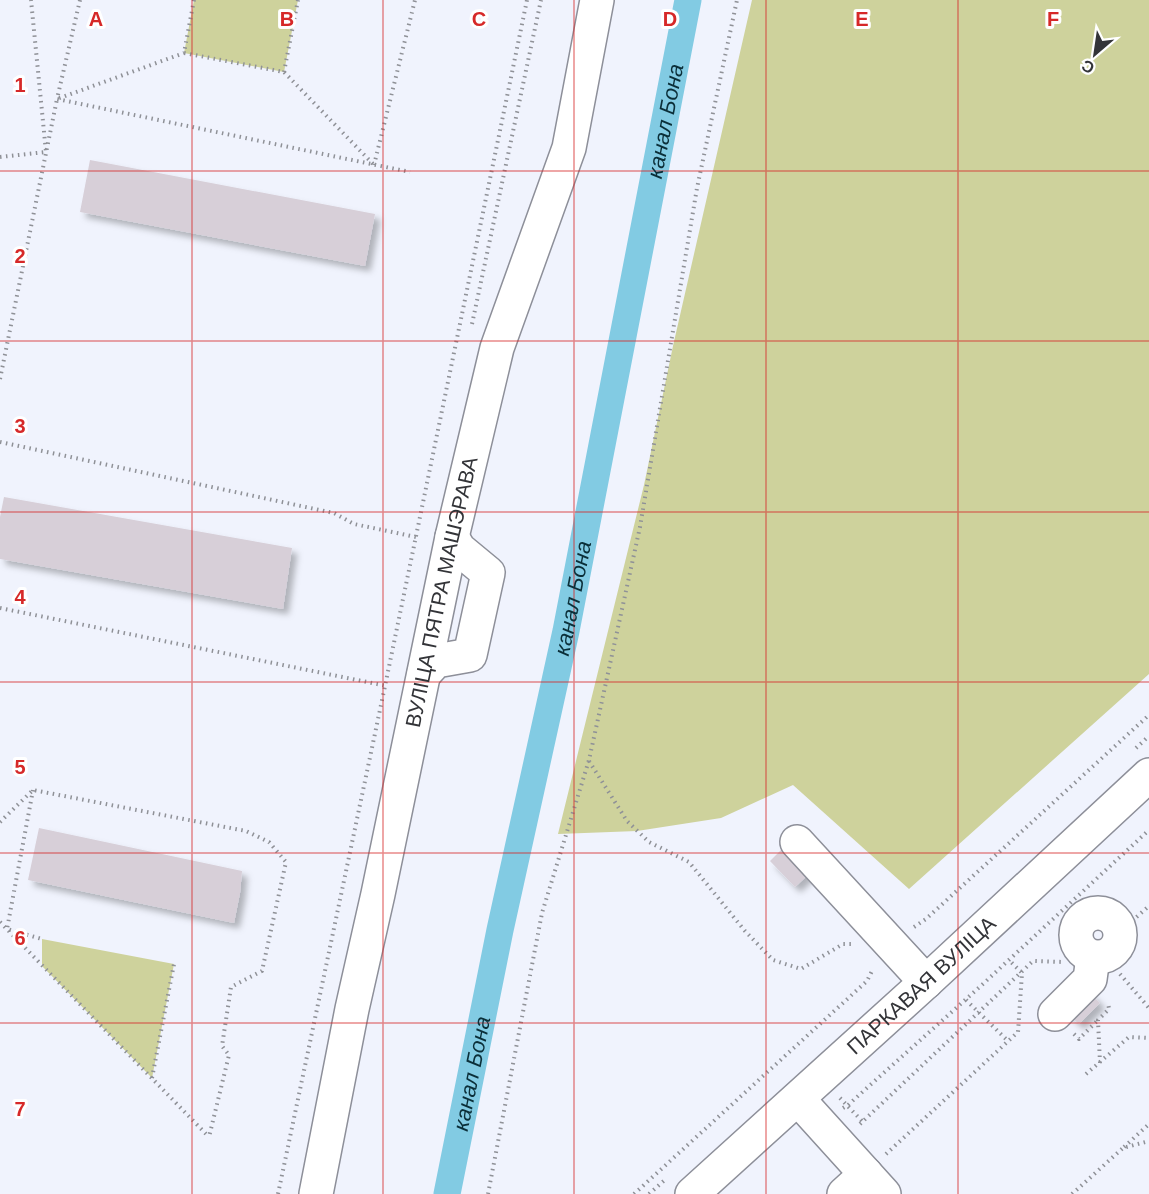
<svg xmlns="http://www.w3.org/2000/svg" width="1149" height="1194" viewBox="0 0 1149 1194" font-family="Arial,sans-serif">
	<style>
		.green { fill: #ced29c }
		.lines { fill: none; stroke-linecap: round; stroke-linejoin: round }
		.canal { stroke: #82cbe3; stroke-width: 27 }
		.building { fill: #d7cfd8; filter: url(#shadow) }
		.minor-casing { stroke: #8d8f99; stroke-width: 36 }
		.path { stroke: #8f9197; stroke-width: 4; stroke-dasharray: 1.5 4.5; stroke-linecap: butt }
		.minor { stroke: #fff; stroke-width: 33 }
		.grid { fill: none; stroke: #d62828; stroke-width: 1.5; stroke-opacity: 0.55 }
		.labels { text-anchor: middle; stroke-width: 6; stroke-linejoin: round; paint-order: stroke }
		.street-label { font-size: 21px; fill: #333438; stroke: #fff }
		.water-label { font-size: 22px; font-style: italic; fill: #0b2f39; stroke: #fff }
		.grid-label { font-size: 20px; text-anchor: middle; font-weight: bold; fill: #d62828; stroke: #fff; stroke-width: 6; stroke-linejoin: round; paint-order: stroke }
	</style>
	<defs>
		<filter id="shadow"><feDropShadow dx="5.5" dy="5.5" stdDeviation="3" flood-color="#0004"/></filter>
	</defs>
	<rect width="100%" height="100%" fill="#f0f3fd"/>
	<path class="green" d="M 194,0 L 298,0 L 284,72 L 184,53 Z
		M 752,0 L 1149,0 L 1149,674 L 909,889 L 793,785 L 721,818 L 637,831 L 558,834 L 644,485 L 673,346 Z
		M 42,939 L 174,964 L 152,1078 L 42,966 Z"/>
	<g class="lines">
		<path class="canal" id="s1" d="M 447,1194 L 500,930 L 566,631 L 688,0"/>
	</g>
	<path class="building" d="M 90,160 L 375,214 L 365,266 L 80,212 Z
		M 4,497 L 292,548 L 283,609 L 0,559 L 0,517 Z
		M 39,828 L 242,871 L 240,893 L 234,923 L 28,880 Z
		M 784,847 L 810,873 L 795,887 L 770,861 Z
		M 1089,992 L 1100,1003 L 1079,1024 L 1067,1013 Z"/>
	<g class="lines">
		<defs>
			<g id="minor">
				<path d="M 424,674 L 436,661 L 470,655 L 488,573 L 459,549 L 452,537"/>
				<path d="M 797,842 L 926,982"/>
				<circle cx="1098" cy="935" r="22"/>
				<path d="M 1055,1014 L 1090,979 L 1093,957"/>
				<path d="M 798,1099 L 884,1194"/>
				<path id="s2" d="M 316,1194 L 352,1009 L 378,894 L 452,537 L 497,348 L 569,148 L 597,0"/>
				<path id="s3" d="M 692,1194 L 926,982 L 1149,775"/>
				<path d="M 844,1194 L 866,1174"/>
			</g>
		</defs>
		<use href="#minor" class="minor-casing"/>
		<path class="path" d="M 80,0 L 57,99 L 410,172
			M 194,0 L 184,53 L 284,72 L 374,165
			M 284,72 L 298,0
			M 0,157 L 46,152 L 31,0
			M 374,165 L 415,0
			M 472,324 L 541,0
			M 0,379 L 57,99 L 184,53
			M 0,442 L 334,513 L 354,524 L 416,537
			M 0,608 L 387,686
			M 1136,748 L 1149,736
			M 589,761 L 627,821 L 649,842 L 689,862 L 745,931 L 773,960 L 801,969 L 843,944 L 851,944
			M 33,790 L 7,929 L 42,939
			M 0,822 L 33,790 L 246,831 L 269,842 L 286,862 L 262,971 L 231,987 L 222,1046 L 229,1055 L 209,1137
			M 0,922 L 209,1137
			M 914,927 L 926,919 L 1149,715
			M 1124,956 L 1132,921 L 1149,906
			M 1120,974 L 1149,1008
			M 966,1000 L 1008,1041
			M 1074,1034 L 1079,1039 L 1098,1020
			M 1100,1063 L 1098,1020 L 1109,1009 L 1108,1002
			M 1086,1074 L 1129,1037 L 1149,1038
			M 152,1078 L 174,964
			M 840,1098 L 862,1121
			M 843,1108 L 848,1105 L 984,983 L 1149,830
			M 860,1124 L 1033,961 L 1064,962
			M 1124,1147 L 1149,1124
			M 886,1154 L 1018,1032 L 1022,973 L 1009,960
			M 278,1194 L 385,686 L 527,0
			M 488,1194 L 542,913 L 589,760 L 640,527 L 697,188 L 737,0
			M 634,1194 L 867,981 L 873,969
			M 649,1194 L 666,1179
			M 1072,1194 L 1123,1148 L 1149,1141"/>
		<use href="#minor" class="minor"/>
	</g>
	<path class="grid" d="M 192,0 L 192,1194M 383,0 L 383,1194M 574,0 L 574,1194M 766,0 L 766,1194M 958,0 L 958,1194M 0,171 L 1149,171M 0,341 L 1149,341M 0,512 L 1149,512M 0,682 L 1149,682M 0,853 L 1149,853M 0,1023 L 1149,1023"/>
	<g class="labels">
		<g class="street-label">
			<text dy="7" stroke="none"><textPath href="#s2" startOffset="615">ВУЛІЦА ПЯТРА МАШЭРАВА</textPath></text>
			<text dy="7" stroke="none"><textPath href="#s3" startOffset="310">ПАРКАВАЯ ВУЛІЦА</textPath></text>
		</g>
		<g class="water-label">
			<text dy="8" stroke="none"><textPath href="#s1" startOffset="1095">канал Бона</textPath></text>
			<text dy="8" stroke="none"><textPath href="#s1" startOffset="609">канал Бона</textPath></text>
			<text dy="8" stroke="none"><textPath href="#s1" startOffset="123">канал Бона</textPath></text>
		</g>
	</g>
	<g class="grid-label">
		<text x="96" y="26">A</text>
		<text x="287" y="26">B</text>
		<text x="479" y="26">C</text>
		<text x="670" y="26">D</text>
		<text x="862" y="26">E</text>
		<text x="1053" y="26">F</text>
		<text x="20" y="92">1</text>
		<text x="20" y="263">2</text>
		<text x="20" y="433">3</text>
		<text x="20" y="604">4</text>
		<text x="20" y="774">5</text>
		<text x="20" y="945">6</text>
		<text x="20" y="1116">7</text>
	</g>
	<g transform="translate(1095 54) rotate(209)" stroke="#ffffff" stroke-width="4.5" paint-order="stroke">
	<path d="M0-4.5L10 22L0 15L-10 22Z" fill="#333438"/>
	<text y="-9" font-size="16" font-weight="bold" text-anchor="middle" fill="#333438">С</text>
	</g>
</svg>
